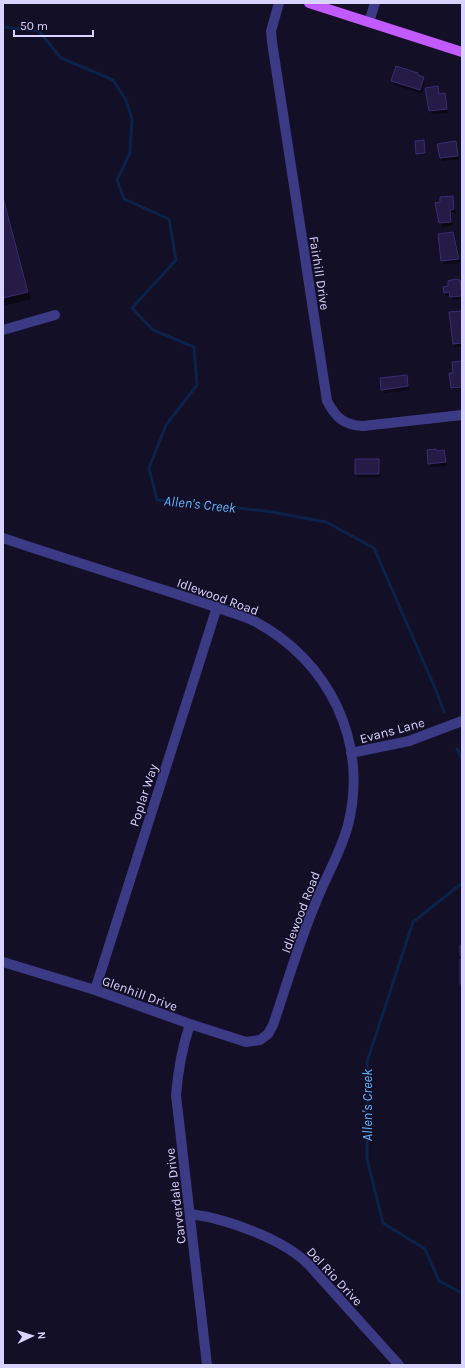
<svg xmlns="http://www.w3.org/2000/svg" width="465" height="1368" viewBox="0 0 465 1368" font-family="Karla,sans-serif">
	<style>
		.shadow { fill: #0007 }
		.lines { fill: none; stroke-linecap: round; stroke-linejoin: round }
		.stream { stroke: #0c2248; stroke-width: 3 }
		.building { fill: #241b47; stroke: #3b2d73 }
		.minor { stroke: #3d3a85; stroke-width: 10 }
		.major { stroke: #c25bff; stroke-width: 10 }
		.labels { text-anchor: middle; stroke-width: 3; stroke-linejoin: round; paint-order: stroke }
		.street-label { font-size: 13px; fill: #d9d4ff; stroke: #130f26 }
		.water-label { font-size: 14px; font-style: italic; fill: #62b6ff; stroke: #130f26 }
	</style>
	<rect width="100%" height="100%" fill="#130f26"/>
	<path class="shadow" d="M 418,74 L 425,81 L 422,93 L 394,85 L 392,81 Z
		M 438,88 L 440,95 L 444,94 L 446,98 L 448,113 L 432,114 L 430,111 Z
		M 424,142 L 425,154 L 418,155 L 417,154 Z
		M 456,143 L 459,159 L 443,161 L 441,158 Z
		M 452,197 L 456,213 L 451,213 L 453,225 L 442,227 L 436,203 Z
		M 3,199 L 6,205 L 31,299 L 3,306 Z
		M 452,234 L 459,252 L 460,263 L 444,264 L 442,260 Z
		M 459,281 L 462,288 L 462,299 L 453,300 L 451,295 L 446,296 L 444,292 Z
		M 462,312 L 462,346 L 456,347 L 454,344 Z
		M 462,362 L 462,389 L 453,389 L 450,374 L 454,374 Z
		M 406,376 L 409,385 L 382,390 L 378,385 Z
		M 409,387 L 409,390 L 384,393 L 383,391 Z
		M 428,451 L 444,451 L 447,466 L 431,467 Z
		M 378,460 L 380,463 L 380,477 L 358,477 L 356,473 Z"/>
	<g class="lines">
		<path class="stream" d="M 3,27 L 39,31 L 61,58 L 113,80 L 126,100 L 132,119 L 130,153 L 117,180 L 124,199 L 169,219 L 176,260 L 132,308 L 153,330 L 194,347 L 197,385 L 166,425 L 149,468 L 157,500 L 266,511 L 326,522 L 374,548 L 435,688 L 444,712
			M 457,749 L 462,759
			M 462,883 L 413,922 L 367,1062 L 367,1159 L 383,1223 L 425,1249 L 439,1281 L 462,1293"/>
	</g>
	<path class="building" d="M 396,66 L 418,73 L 418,75 L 424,77 L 420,90 L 391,81 Z
		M 438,86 L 439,94 L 445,93 L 447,109 L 429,111 L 425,88 Z
		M 424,140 L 425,153 L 416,154 L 415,141 Z
		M 456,141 L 458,156 L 440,158 L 437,144 Z
		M 453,196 L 454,209 L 450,210 L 451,222 L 439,223 L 435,203 L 440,202 L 440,197 Z
		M 3,197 L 28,292 L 3,298 Z
		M 453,232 L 459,259 L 441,261 L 438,234 Z
		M 455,279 L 460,280 L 462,296 L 450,297 L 449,292 L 444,293 L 443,287 L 448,286 L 448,281 Z
		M 462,311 L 462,343 L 453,344 L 449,312 Z
		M 462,361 L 462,387 L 451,388 L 449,373 L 453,373 L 452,362 Z
		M 407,375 L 408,386 L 381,390 L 380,378 Z
		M 436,449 L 437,451 L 444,450 L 446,462 L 428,464 L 427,450 Z
		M 355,459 L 379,459 L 379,474 L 355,474 Z
		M 460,945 L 462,945 L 462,955 L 460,956 Z
		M 460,959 L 462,959 L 462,994 L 462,984 L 460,984 Z"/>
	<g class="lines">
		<path class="minor" d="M 279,3 L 271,31 L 272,42 L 327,401 C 336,418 344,425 363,426 L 462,415
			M 369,22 L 375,3
			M 3,330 L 55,315
			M 3,538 C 51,554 99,569 148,585 C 174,593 201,602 227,611 C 236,614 246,617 254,621 C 329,660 369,742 348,825 C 341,852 326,876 316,902 C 299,942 287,984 273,1025 L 268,1034 L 260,1040 L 246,1042 L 190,1024 L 95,990 L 3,962
			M 351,753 L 409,741 L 462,721
			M 95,990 L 217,607
			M 190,1024 C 182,1048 178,1070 176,1095 L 207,1365
			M 191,1214 C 227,1219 284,1239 309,1265 L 399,1365"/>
		<path class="major" d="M 309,3 L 462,52"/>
	</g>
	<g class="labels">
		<g class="street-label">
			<text transform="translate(320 273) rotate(81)" y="5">Fairhill Drive</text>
			<text transform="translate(218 596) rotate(20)" y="5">Idlewood Road</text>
			<text transform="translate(392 730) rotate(-15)" y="5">Evans Lane</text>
			<text transform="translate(143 795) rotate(-72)" y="5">Poplar Way</text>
			<text transform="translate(300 912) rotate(-69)" y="5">Idlewood Road</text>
			<text transform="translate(140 993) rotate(20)" y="5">Glenhill Drive</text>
			<text transform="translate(175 1196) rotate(-97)" y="5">Carverdale Drive</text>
			<text transform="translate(335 1276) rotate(47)" y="5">Del Rio Drive</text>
		</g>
		<g class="water-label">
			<text transform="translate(200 504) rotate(6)" y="5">Allen's Creek</text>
			<text transform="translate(367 1105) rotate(-90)" y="5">Allen's Creek</text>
		</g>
	</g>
	<rect width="465" height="1368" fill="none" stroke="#d9d4ff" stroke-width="8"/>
	<g transform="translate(32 1336) rotate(86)" stroke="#130f26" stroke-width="3" paint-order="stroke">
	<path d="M0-3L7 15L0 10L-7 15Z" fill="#d9d4ff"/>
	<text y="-6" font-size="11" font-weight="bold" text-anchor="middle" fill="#d9d4ff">N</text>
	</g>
	<path d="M14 30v6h79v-6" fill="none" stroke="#d9d4ff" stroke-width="2"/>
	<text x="20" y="30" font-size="12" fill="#d9d4ff" stroke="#130f26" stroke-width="3" paint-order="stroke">50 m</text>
</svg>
